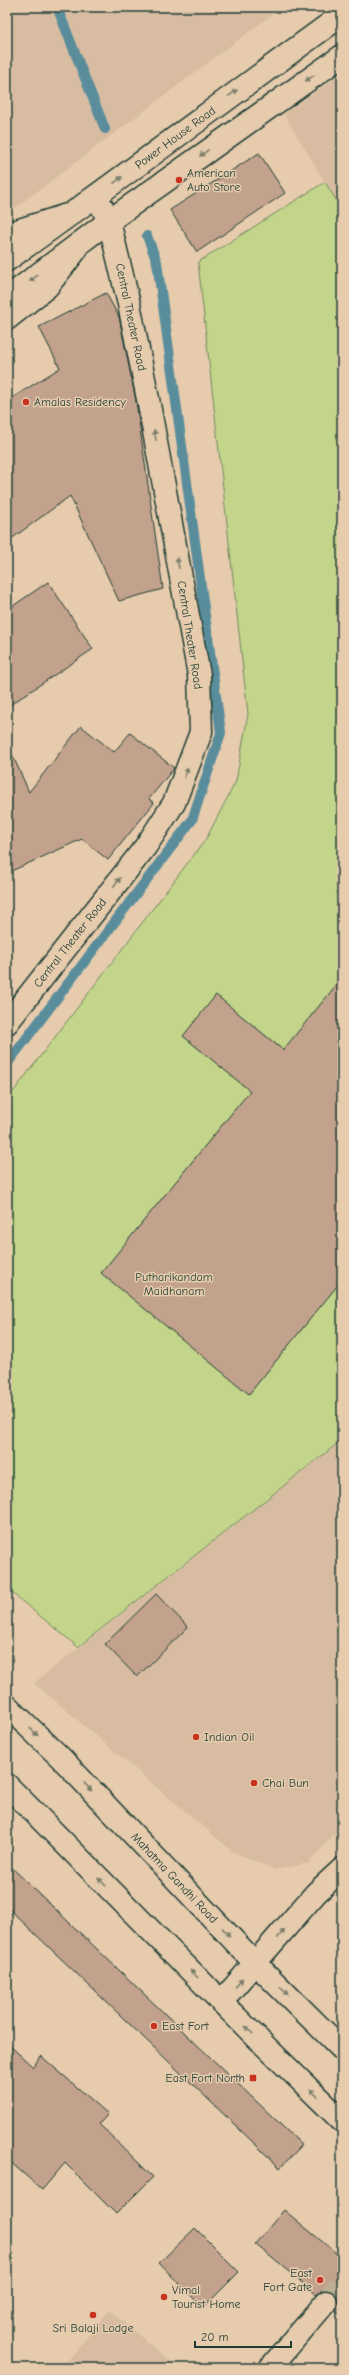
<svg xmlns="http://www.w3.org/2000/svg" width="349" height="2375" viewBox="0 0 349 2375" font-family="'Comic Neue',sans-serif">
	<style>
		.built { fill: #d7bca1 }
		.green { fill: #c3d58a; stroke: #71895f }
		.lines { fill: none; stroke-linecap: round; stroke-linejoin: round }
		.stream { stroke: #5a8d9c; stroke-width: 10 }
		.building { fill: #c2a28c; stroke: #1f3d34 }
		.minor-tunnel { stroke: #beaf95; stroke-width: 22; stroke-dasharray: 22 11; stroke-linecap: butt }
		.minor-casing { stroke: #1f3d34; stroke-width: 25 }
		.major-casing { stroke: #1f3d34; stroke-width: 25 }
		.minor { stroke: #e6cbad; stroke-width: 22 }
		.major { stroke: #e6cbad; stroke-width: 22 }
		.oneway { fill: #797d6a }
		.poi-dot { fill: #c8321e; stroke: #e6cbad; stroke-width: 1.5 }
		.labels { text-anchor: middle; stroke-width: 3; stroke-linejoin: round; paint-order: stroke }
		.street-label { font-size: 12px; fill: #1f3d34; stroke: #e6cbad }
		.poi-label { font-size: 12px; fill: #1f3d34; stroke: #e6cbad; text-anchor: start }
		.park-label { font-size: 12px; fill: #274538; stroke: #e6cbad }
	</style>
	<rect width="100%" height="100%" fill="#e6cbad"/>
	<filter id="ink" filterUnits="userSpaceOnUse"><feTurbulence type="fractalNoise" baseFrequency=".025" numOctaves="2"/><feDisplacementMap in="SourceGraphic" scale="8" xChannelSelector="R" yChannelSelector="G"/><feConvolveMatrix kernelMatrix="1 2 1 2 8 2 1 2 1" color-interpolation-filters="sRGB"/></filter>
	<g filter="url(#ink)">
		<path class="built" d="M 7,7 L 282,7 L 7,214 Z
			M 342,73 L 342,210 L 284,114 Z
			M 342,1440 L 342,1825 L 309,1863 L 275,1870 L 232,1851 L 34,1683 Z
			M 109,2310 L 178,2368 L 62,2368 Z"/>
		<path class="green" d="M 325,182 L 342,210 L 342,1440 L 78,1647 L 7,1589 L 7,1100 L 206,839 L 236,781 L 248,714 L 198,262 Z"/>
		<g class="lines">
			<path class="stream" d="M 57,7 L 105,129
				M 7,1064 L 192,820 L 221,733 L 157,262 L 147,236"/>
		</g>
		<path class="building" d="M 259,153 L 285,193 L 197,252 L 170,210 Z
			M 106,293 L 119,317 L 136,401 L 163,589 L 119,601 L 70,496 L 7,542 L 7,401 L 60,368 L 39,327 Z
			M 48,582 L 93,649 L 7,707 L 7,610 Z
			M 81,726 L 114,752 L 130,733 L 174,768 L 149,799 L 154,803 L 108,860 L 82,839 L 7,873 L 7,743 L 29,792 Z
			M 342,978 L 342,1280 L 249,1394 L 101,1273 L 250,1091 L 183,1036 L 216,995 L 283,1050 Z
			M 156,1594 L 188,1627 L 137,1677 L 105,1644 Z
			M 7,1863 L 302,2145 L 280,2168 L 7,1907 Z
			M 7,2043 L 33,2067 L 41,2056 L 108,2114 L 99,2124 L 153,2177 L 116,2214 L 65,2163 L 42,2190 L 7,2159 Z
			M 284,2210 L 342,2258 L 342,2316 L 335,2310 L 338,2304 L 338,2297 L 334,2292 L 322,2290 L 316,2294 L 255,2244 Z
			M 195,2228 L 239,2272 L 203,2308 L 159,2263 Z"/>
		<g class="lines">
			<path class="minor-tunnel" d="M 326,2302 L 342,2283"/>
			<defs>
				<g id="minor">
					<path d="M 7,234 L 67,215"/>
					<path d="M 7,319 L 47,287 L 76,250"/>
					<path id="s1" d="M 7,1023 L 146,846 L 174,803 L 201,732 L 199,675 L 148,399 L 129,304 L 109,221 L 97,197"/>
					<path d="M 221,2002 L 316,1893 L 342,1869"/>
					<path d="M 270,2368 L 326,2302"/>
				</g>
				<g id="major">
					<path id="s2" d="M 7,260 C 120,180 230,96 342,15"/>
					<path d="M 7,298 L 109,221 L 342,56"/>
					<path id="s3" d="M 7,1706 L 62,1759 L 256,1964 L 342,2049"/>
					<path d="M 7,1785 L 253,2034 L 342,2121"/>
				</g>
			</defs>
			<use href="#minor" class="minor-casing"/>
			<use href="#major" class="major-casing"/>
			<use href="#minor" class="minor"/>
			<use href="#major" class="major"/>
		</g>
		<defs><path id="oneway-solid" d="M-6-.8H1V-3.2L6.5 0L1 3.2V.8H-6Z"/></defs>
		<g class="oneway">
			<use href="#oneway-solid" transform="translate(310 78) rotate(145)"/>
			<use href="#oneway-solid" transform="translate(233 93) rotate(-36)"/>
			<use href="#oneway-solid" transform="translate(204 153) rotate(144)"/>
			<use href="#oneway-solid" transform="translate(118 180) rotate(-38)"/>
			<use href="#oneway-solid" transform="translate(34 278) rotate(143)"/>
			<use href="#oneway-solid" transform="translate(155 435) rotate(-100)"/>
			<use href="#oneway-solid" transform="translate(178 563) rotate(-100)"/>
			<use href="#oneway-solid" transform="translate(186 773) rotate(-70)"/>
			<use href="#oneway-solid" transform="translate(117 882) rotate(-51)"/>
			<use href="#oneway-solid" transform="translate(34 1732) rotate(44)"/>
			<use href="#oneway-solid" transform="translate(88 1787) rotate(47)"/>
			<use href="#oneway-solid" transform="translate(102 1882) rotate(-135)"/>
			<use href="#oneway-solid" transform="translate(226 1932) rotate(47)"/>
			<use href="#oneway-solid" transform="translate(281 1934) rotate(-50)"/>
			<use href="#oneway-solid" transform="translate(194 1974) rotate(-135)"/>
			<use href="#oneway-solid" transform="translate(239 1983) rotate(-48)"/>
			<use href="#oneway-solid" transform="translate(284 1991) rotate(45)"/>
			<use href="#oneway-solid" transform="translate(249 2030) rotate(-135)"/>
			<use href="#oneway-solid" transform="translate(314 2093) rotate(-136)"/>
		</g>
	</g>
	<g class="poi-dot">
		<circle cx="179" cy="180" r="4"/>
		<circle cx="26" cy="402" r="4"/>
		<circle cx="196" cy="1737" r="4"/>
		<circle cx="254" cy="1783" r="4"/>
		<circle cx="154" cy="2026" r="4"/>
		<rect x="249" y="2074" width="8" height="8" rx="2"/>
		<circle cx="320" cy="2280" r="4"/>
		<circle cx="164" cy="2297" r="4"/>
		<circle cx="93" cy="2315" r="4"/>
	</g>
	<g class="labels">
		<g class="street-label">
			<text dy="4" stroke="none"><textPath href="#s2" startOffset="208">Power House Road</textPath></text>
			<text transform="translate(131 317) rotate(78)" y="4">Central Theater Road</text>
			<text transform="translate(190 635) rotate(81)" y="4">Central Theater Road</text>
			<text dy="4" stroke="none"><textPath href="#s1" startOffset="102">Central Theater Road</textPath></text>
			<text dy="4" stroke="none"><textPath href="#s3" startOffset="240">Mahatma Gandhi Road</textPath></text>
		</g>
		<g class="poi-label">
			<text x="187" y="177">American<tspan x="187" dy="14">Auto Store</tspan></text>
			<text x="34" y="406">Amalas Residency</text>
			<text x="204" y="1741">Indian Oil</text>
			<text x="262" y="1787">Chai Bun</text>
			<text x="162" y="2030">East Fort</text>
			<text x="245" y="2082" text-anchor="end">East Fort North</text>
			<text x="312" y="2277" text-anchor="end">East<tspan x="312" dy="14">Fort Gate</tspan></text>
			<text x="172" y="2294">Vimal<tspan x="172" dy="14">Tourist Home</tspan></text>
			<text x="93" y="2332" text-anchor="middle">Sri Balaji Lodge</text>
		</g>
		<g class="park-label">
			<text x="174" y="1281">Putharikandam<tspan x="174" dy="14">Maidhanam</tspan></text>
		</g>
	</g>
	<rect width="349" height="2375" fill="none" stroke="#e6cbad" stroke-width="24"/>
	<rect x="12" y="12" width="325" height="2351" fill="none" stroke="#1f3d34" stroke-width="1.5" filter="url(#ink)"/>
	<path d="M195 2341v6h96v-6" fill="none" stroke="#1f3d34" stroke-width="2"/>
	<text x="201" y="2341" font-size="12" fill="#1f3d34" stroke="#e6cbad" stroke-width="3" paint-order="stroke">20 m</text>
</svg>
